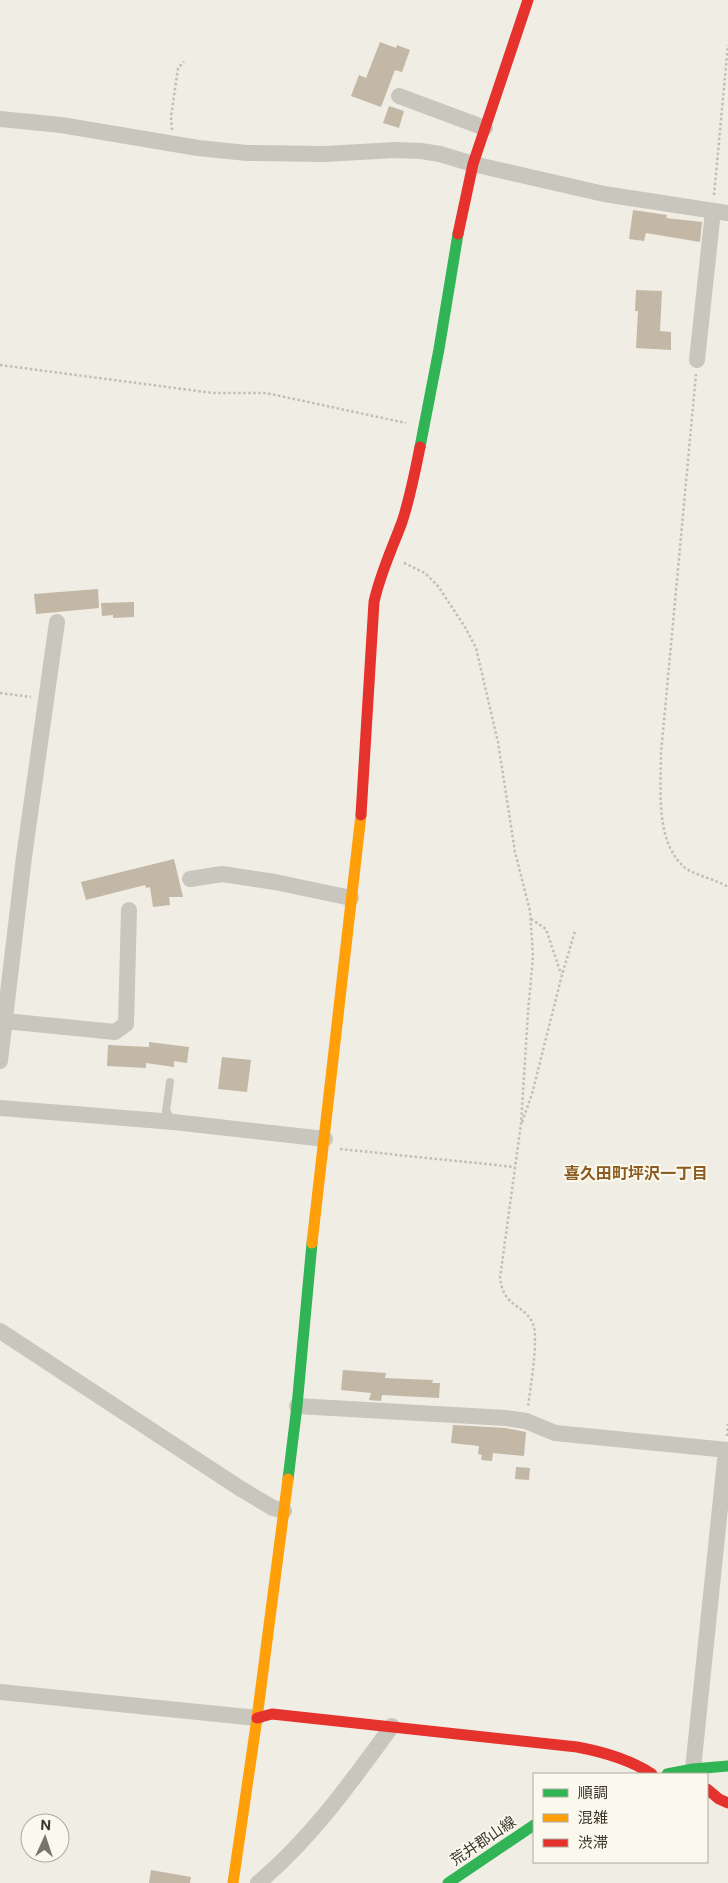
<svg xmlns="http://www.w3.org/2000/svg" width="728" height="1883" viewBox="0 0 728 1883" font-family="'Public Sans','Noto Sans JP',sans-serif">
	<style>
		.building { fill: #c3b7a5 }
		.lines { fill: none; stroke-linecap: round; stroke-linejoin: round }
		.path { stroke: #c1beb5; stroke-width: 2.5; stroke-dasharray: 2.5 2.5; stroke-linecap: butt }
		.lane { stroke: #c8c6bd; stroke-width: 8 }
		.street { stroke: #c8c6bd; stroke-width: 16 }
		.fast { stroke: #30b455; stroke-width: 11 }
		.slow { stroke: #ff9f0a; stroke-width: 11 }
		.jam { stroke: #e5322d; stroke-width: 11 }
		.labels { text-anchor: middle; stroke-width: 4; stroke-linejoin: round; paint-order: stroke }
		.street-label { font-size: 15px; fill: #3a342a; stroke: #fbf9ed }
		.neighbourhood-label { font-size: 16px; font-weight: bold; fill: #8b5b22; stroke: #fbf9ed }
	</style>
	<rect width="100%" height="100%" fill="#f0ede4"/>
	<path class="building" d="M 380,42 L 396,48 L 397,45 L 410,50 L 402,72 L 395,70 L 381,107 L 351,96 L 359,75 L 366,78 Z
		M 389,106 L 404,111 L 399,128 L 383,123 Z
		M 633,210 L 667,215 L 666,218 L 702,222 L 700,242 L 646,233 L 644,241 L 629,239 Z
		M 636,290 L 662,291 L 660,331 L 671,332 L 671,350 L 636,348 L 638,311 L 635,311 Z
		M 98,589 L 99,608 L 36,614 L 34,594 Z
		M 134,602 L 134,617 L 113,618 L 113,615 L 102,616 L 101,603 Z
		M 174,859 L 183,897 L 169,897 L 170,905 L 153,907 L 150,887 L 146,888 L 145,885 L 86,900 L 81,882 Z
		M 149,1042 L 189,1047 L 187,1063 L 174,1061 L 174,1067 L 146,1063 L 146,1068 L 107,1066 L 108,1045 L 149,1047 Z
		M 222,1057 L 251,1060 L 247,1092 L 218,1089 Z
		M 343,1370 L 386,1373 L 385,1378 L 433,1380 L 432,1383 L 440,1383 L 439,1398 L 382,1395 L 381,1401 L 369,1400 L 371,1393 L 341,1390 Z
		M 453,1425 L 505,1428 L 526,1432 L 524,1456 L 493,1453 L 492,1461 L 481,1460 L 482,1455 L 478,1454 L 479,1446 L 451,1443 Z
		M 516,1467 L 530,1468 L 529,1480 L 515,1479 Z
		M 151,1870 L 191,1877 L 190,1883 L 149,1883 Z"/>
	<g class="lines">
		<path class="path" d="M 172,130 L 171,117 L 178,68 L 184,62
			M 714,195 L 728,45
			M 0,365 L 213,393 L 266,393 L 406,423
			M 696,374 L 661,753 C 661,787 655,840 683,866 C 692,875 716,879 728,887
			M 404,563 L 425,573 L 438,586 L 465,627 L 476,648 L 498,742 L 515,852 L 530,911 L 533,957 L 528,1012 L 521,1124 L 500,1278 C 504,1309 524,1303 533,1324 C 539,1339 530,1389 528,1407
			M 0,693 L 31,697
			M 531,919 L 546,929 L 561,974
			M 522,1122 L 532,1094 L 562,975 L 575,931
			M 340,1149 L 515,1167
			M 727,1436 L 728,1424"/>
		<path class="lane" d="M 170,1082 L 166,1111 L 172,1121"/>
		<path class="street" d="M 399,96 L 485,128
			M 0,119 L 61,125 L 198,148 L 247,153 L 323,154 L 397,150 L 421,151 L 440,154 L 473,164 L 604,194 L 728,213
			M 697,360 L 713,211
			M 190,879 L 222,874 L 275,882 L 351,898
			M 5,1021 L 115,1032 L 126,1024 L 129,910
			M 0,1061 L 24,857 L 57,622
			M 0,1108 L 174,1122 L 325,1139
			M 0,1331 L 241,1489 L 273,1508 L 284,1511
			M 297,1406 L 506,1418 L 526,1421 L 555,1433 L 728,1450
			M 0,1692 L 257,1718
			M 693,1769 L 726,1450
			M 258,1883 C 311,1839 352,1781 392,1726"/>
		<path class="fast" d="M 420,447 L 439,349 L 458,234
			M 288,1479 L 297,1406 L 312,1243
			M 667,1774 L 693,1769 L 728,1766
			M 448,1883 L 534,1825"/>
		<path class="slow" d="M 312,1243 L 361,815
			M 233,1883 L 257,1718 L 288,1479"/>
		<path class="jam" d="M 458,234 L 473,164 L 528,0
			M 361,815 L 374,602 C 380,574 392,549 402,522 C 410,498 415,472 420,447
			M 257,1718 L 272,1714 L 577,1747 C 604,1752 629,1759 652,1774
			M 707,1789 L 719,1799 L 728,1803"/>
	</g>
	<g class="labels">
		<g class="street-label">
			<text transform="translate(483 1841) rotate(-34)" y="5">荒井郡山線</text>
		</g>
		<g class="neighbourhood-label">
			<text x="636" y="1179">喜久田町坪沢一丁目</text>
		</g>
	</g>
	<rect x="533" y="1773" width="175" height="90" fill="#fbf9ed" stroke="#aeaa9f"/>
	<rect x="543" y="1789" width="25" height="8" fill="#30b455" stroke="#aeaa9f"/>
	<text x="578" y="1798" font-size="15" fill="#3a342a">順調</text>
	<rect x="543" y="1814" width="25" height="8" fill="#ff9f0a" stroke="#aeaa9f"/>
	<text x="578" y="1823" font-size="15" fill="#3a342a">混雑</text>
	<rect x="543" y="1839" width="25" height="8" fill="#e5322d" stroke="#aeaa9f"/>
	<text x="578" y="1848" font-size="15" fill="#3a342a">渋滞</text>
	<g transform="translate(45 1838) rotate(3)"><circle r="24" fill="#fbf9ed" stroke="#aeaa9f"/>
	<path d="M0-4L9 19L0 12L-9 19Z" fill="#7a756b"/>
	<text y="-8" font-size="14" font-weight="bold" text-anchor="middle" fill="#3a342a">N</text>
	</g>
</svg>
